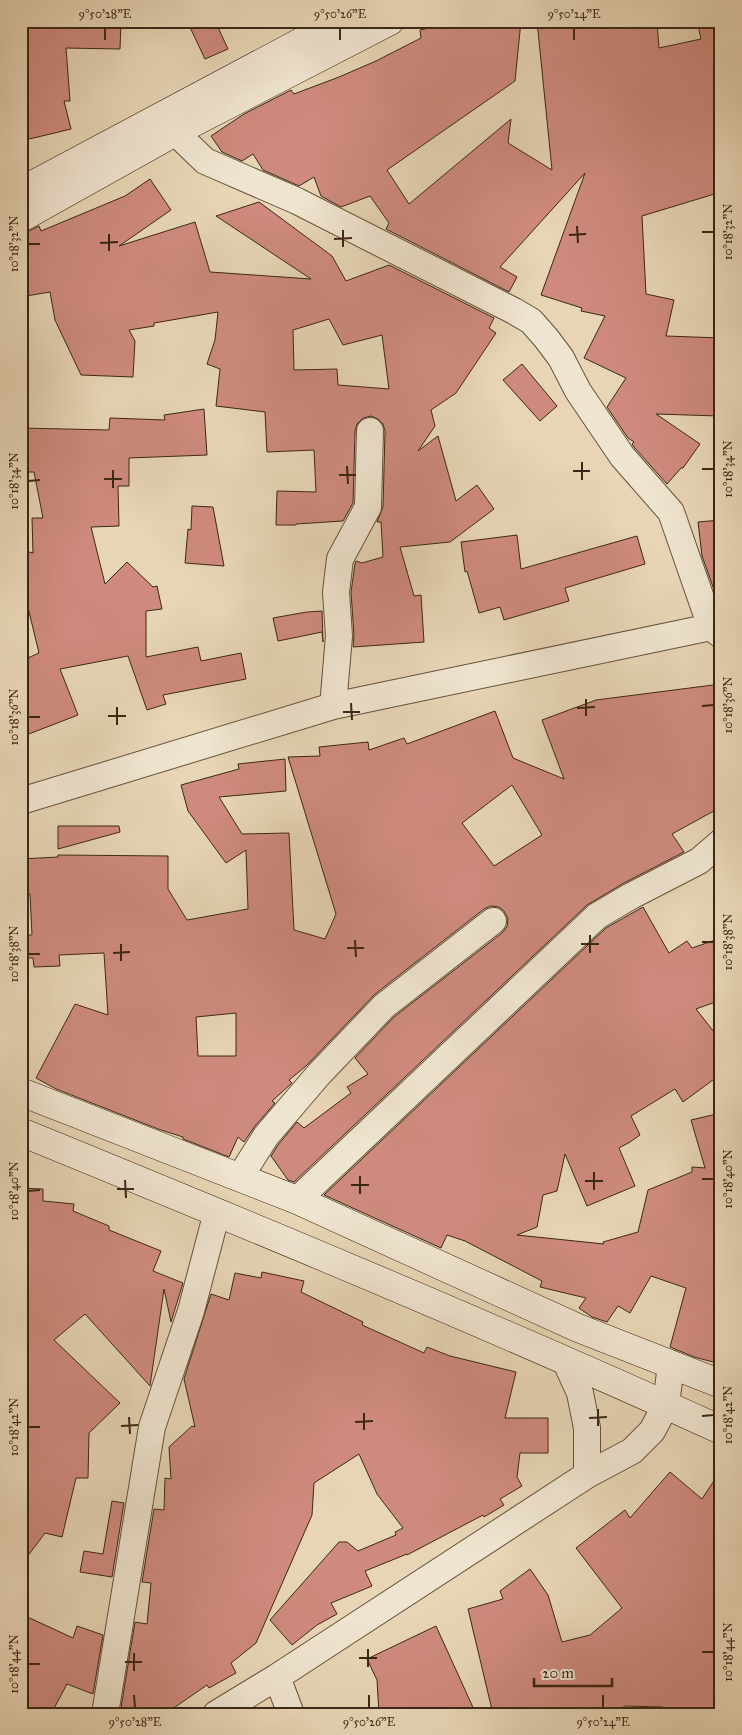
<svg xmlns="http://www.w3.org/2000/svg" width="742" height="1735" viewBox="0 0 742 1735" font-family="'IM FELL Great Primer',serif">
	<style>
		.building { fill: #ce8a7e; stroke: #3c2715; fill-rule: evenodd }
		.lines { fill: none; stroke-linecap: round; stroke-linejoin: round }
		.street-casing { stroke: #67523d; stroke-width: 28 }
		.secondary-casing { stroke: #3c2715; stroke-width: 29 }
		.street { stroke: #efe4cf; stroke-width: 26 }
		.secondary { stroke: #efe4cf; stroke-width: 28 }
		.ticks { fill: none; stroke: #3c2715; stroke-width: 2 }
		.neatline { fill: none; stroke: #3c2715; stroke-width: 2 }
		.ticks-label { font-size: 12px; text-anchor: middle; fill: #3c2715 }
	</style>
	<rect width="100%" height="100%" fill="#e7d5b5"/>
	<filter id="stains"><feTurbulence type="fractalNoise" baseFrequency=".004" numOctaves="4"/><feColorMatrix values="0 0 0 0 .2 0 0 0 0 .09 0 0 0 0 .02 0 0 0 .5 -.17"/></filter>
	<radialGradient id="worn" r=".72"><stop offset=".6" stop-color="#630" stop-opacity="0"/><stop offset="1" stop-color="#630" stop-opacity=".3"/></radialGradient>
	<path class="building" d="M 21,21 L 121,21 L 120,49 L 66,48 L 70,101 L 64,101 L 71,129 L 21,141 Z
		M 187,21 L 215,21 L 228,49 L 205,59 Z
		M 459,21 L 521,21 L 515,81 L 387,170 L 409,204 L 511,119 L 508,143 L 552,170 L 537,21 L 657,21 L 659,48 L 701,39 L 697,21 L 721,21 L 721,192 L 642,216 L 646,294 L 674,300 L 666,336 L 721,338 L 721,395 L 719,416 L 656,414 L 700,444 L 683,468 L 681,468 L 667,484 L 634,447 L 632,444 L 634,442 L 628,438 L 607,407 L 626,378 L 584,358 L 605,316 L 581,311 L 582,308 L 541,295 L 585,173 L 500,267 L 517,277 L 509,292 L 386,229 L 389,223 L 370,196 L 341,207 L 321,196 L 314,177 L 299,186 L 263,170 L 253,154 L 242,161 L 222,152 L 211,136 L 244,114 L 291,90 L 294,94 L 339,77 L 376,61 L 421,38 L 420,30 Z
		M 150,179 L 171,210 L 119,246 L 195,222 L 210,272 L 311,279 L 216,216 L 259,202 L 332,256 L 346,281 L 389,265 L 494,318 L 489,328 L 496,333 L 456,393 L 431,410 L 435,426 L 418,451 L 438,436 L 456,501 L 477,485 L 494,509 L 450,542 L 400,547 L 414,596 L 421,595 L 424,642 L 353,647 L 354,635 L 351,592 L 355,564 L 356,561 L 362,563 L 383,557 L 381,522 L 377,522 L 383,507 L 385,431 L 383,424 L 378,419 L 371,416 L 363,418 L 357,424 L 355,431 L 353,503 L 343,521 L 296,524 L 296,525 L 276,525 L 277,491 L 316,492 L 314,450 L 267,452 L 265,412 L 216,406 L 220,369 L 207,364 L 215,340 L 218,312 L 154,323 L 154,326 L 129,330 L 135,341 L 133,377 L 81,375 L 55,320 L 50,292 L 26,296 L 21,264 L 21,235 L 39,226 L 41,231 L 125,196 ZM 329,319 L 343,345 L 382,335 L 389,389 L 338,385 L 337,369 L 294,370 L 293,330 Z
		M 522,364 L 557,406 L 540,421 L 503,380 Z
		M 204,409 L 207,455 L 129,458 L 129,486 L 118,486 L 119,526 L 91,527 L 105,584 L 127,562 L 153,587 L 157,586 L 162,609 L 146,611 L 146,657 L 198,647 L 201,661 L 241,653 L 246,679 L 163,695 L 166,704 L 147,710 L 128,656 L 60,669 L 78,715 L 21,737 L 21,661 L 39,653 L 24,591 L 21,591 L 21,550 L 33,553 L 32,518 L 43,518 L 34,472 L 21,472 L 21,428 L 109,430 L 110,418 L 165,420 L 164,415 Z
		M 192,506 L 213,507 L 224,566 L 185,563 L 188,529 L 191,530 Z
		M 721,520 L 721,598 L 717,598 L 702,556 L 698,522 Z
		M 517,535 L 521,569 L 637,536 L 645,564 L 565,588 L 569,601 L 504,620 L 500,607 L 479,613 L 467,571 L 465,572 L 461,542 Z
		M 322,611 L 323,642 L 322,632 L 278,641 L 273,618 L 307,612 Z
		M 721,684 L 721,807 L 672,834 L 684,852 L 624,883 L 587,905 L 294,1182 L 288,1180 L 271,1156 L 278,1145 L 297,1122 L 304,1128 L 351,1093 L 347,1087 L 368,1074 L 355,1058 L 394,1017 L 502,933 L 507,927 L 508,919 L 504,911 L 499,907 L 491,906 L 484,909 L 375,994 L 306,1066 L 289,1080 L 292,1083 L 272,1101 L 275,1103 L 255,1126 L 244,1142 L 238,1137 L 229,1157 L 183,1139 L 183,1137 L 158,1129 L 56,1089 L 36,1078 L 75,1004 L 108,1015 L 104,953 L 59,955 L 60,966 L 34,967 L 33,958 L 21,958 L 21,935 L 32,935 L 30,894 L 21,895 L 21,859 L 58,857 L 58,855 L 168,856 L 168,889 L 187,920 L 248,909 L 246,850 L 226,863 L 188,811 L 181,785 L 239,769 L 238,764 L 285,759 L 286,791 L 219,797 L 242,834 L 289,833 L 294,930 L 325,939 L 336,914 L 288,757 L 320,756 L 319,747 L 368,742 L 369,750 L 404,738 L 407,744 L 495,711 L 513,758 L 564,779 L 542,720 L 596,700 ZM 512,785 L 542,835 L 494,866 L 462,823 ZM 236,1013 L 236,1056 L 198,1056 L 196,1017 Z
		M 58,826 L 119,826 L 120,832 L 58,849 Z
		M 643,907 L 669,953 L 687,941 L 692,948 L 721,938 L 721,1000 L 696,1009 L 721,1041 L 721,1074 L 683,1102 L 675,1089 L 631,1116 L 640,1135 L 630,1142 L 619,1148 L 635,1186 L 587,1206 L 565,1154 L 557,1191 L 543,1195 L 537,1227 L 517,1235 L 604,1244 L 603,1242 L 638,1232 L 648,1190 L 692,1172 L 692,1167 L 705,1168 L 691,1120 L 721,1113 L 721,1364 L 694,1357 L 670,1347 L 686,1288 L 651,1276 L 630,1313 L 618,1306 L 607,1322 L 592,1317 L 579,1308 L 586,1298 L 540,1287 L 542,1281 L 465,1241 L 447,1235 L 441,1248 L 324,1195 L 606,928 Z
		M 21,1188 L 43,1189 L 43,1201 L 74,1204 L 73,1211 L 109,1226 L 109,1230 L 161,1251 L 153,1271 L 183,1283 L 171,1322 L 164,1289 L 150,1386 L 85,1314 L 54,1340 L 120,1403 L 89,1433 L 88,1478 L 76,1478 L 62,1537 L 45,1533 L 21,1565 Z
		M 262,1272 L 304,1281 L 301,1292 L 363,1322 L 362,1325 L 424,1353 L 427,1347 L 450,1356 L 516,1372 L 505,1418 L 548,1418 L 548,1453 L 520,1453 L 517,1477 L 522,1486 L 500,1499 L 504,1505 L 484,1517 L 483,1515 L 407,1555 L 407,1554 L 365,1571 L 372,1586 L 331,1603 L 337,1614 L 317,1625 L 292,1645 L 270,1620 L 339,1542 L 347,1542 L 358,1551 L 396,1535 L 395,1532 L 403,1528 L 377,1494 L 359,1454 L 314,1483 L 312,1515 L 256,1643 L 231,1663 L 236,1673 L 209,1688 L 207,1685 L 165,1714 L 120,1714 L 135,1622 L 147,1624 L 151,1583 L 142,1582 L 154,1509 L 164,1510 L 165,1478 L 171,1479 L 169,1447 L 192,1426 L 195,1427 L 184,1379 L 211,1294 L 229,1300 L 235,1273 L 261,1278 Z
		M 721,1470 L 721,1711 L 698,1714 L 663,1714 L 663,1707 L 624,1706 L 623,1714 L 598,1714 L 598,1708 L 528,1711 L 528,1714 L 493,1714 L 468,1609 L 503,1599 L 500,1591 L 530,1569 L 548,1595 L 562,1642 L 590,1635 L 622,1608 L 576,1548 L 625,1510 L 630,1518 L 670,1472 L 702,1499 Z
		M 112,1501 L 124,1503 L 112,1577 L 80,1572 L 84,1551 L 103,1554 Z
		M 21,1614 L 73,1638 L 77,1626 L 103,1635 L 93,1694 L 67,1684 L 51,1714 L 21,1714 Z
		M 436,1626 L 476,1714 L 379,1714 L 377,1680 L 367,1659 Z"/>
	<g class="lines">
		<defs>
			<path id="street" d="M 175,132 L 205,161 L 297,201 L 514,311 L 531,321 L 546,338 L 561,358 L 578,391 L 622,456 L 671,512 L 711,627 L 721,635
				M 333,706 L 339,636 L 336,592 L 340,559 L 368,507 L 370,431
				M 21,801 L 333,706 L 711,627 L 721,626
				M 240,1177 L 266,1136 L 319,1074 L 384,1006 L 493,921
				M 297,1200 L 597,916 L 631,896 L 699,861 L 721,842
				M 565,1360 L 580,1393 L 587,1428 L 587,1475
				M 277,1677 L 291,1714
				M 105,1714 L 152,1427 L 191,1311 L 217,1212
				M 216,1714 L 277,1677 L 587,1475 L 632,1451 L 652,1431 L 666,1405 L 671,1364"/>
			<path id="secondary" d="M 21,191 L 340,21
				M 21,218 L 175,132 L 390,21
				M 21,1092 L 297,1200 L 578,1328 L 721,1384
				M 21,1132 C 256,1228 490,1325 721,1430"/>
		</defs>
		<use href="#street" class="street-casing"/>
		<use href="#secondary" class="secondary-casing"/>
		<use href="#street" class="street"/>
		<use href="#secondary" class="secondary"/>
	</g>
	<path class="ticks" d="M 105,28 L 105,40M 340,28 L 340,40M 574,28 L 574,40M 577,226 L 578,243M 343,230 L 343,247M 702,232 L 714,232M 109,234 L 109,251M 569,235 L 586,234M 334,239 L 352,238M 100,243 L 118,242M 28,244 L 40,244M 582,462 L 582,480M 347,466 L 348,484M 702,469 L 714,469M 113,470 L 113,488M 573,471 L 590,471M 339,475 L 356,475M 104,479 L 122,479M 28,481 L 40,480M 586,699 L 586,716M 351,703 L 352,720M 702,706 L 714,705M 117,707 L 117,725M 577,708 L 595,707M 343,712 L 360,712M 108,716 L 126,716M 28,717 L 40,717M 590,935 L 590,953M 355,940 L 356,957M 702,942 L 714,942M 121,944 L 121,961M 581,944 L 599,944M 347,948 L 364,948M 113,953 L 130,952M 28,954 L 40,954M 594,1172 L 594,1190M 360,1176 L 360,1194M 702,1179 L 714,1179M 125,1180 L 126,1198M 585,1181 L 603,1181M 351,1185 L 369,1185M 117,1189 L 134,1189M 28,1191 L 40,1190M 598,1409 L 598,1426M 364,1413 L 364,1430M 702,1416 L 714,1415M 129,1417 L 130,1434M 589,1418 L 607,1417M 355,1422 L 373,1421M 121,1426 L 138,1425M 28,1427 L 40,1427M 368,1649 L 368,1667M 702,1652 L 714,1652M 134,1653 L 134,1671M 359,1658 L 377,1658M 125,1662 L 142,1662M 28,1664 L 40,1664M 134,1695 L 135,1708M 369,1695 L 369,1708M 603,1695 L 603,1708"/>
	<rect width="742" height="1735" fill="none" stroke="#e7d5b5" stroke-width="55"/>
	<path d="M534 1678v8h78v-8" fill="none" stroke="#3c2715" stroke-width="2.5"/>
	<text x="542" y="1678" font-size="15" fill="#3c2715" stroke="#efe4cf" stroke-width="4" paint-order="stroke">20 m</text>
	<rect x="28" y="28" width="686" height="1680" class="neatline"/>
	<g class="ticks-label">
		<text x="105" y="18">9°50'28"E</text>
		<text x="340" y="18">9°50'26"E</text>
		<text x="574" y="18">9°50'24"E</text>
		<text transform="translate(728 232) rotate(-90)" y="4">10°18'32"N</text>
		<text transform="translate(14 244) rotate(-90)" y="4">10°18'32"N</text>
		<text transform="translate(728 469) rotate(-90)" y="4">10°18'34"N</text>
		<text transform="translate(14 481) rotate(-90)" y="4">10°18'34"N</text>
		<text transform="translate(728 705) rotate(-90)" y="4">10°18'36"N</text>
		<text transform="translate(14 717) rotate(-90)" y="4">10°18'36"N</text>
		<text transform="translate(728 942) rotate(-90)" y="4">10°18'38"N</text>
		<text transform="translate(14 954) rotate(-90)" y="4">10°18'38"N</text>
		<text transform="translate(728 1179) rotate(-90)" y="4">10°18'40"N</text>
		<text transform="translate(14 1191) rotate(-90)" y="4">10°18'40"N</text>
		<text transform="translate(728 1415) rotate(-90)" y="4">10°18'42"N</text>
		<text transform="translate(14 1427) rotate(-90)" y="4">10°18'42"N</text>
		<text transform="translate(728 1652) rotate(-90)" y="4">10°18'44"N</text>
		<text transform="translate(14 1664) rotate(-90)" y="4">10°18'44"N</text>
		<text x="135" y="1726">9°50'28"E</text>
		<text x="369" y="1726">9°50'26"E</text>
		<text x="603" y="1726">9°50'24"E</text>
	</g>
	<rect width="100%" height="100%" filter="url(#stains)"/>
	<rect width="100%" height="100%" fill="url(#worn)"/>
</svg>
